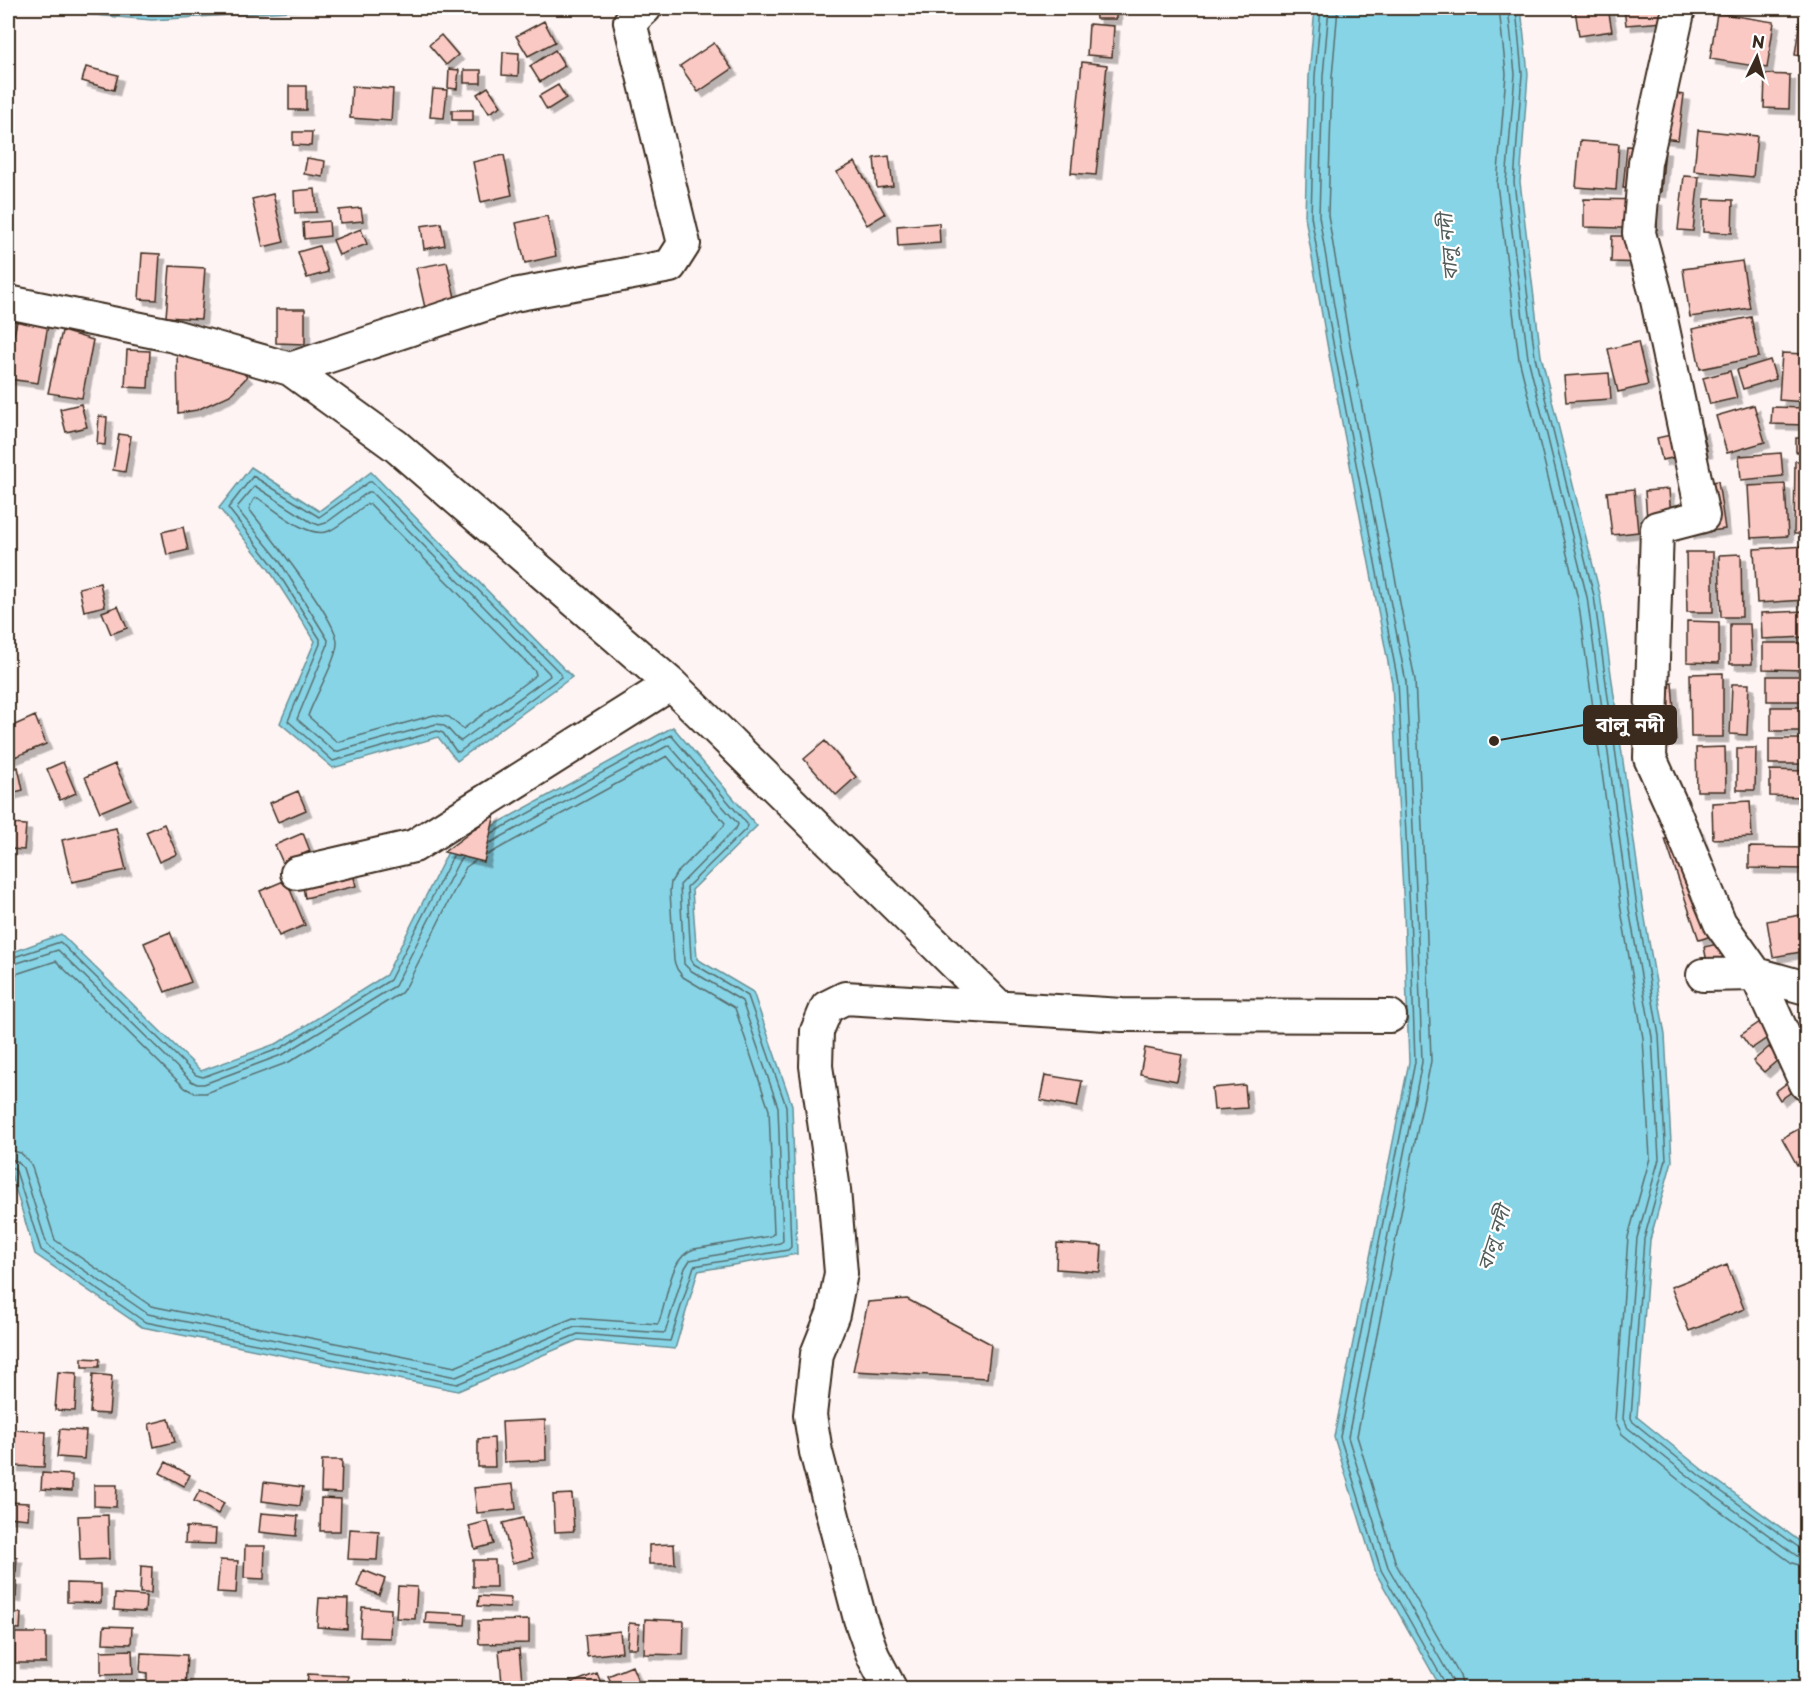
<svg xmlns="http://www.w3.org/2000/svg" width="1814" height="1696" viewBox="0 0 1814 1696" font-family="'Playpen Sans','Noto Sans Bengali',sans-serif">
	<style>
		.water { fill: #87d4e6; stroke: #699096; stroke-width: 1.5 }
		.lines { fill: none; stroke-linecap: round; stroke-linejoin: round }
		.shore { stroke: #596e6e; stroke-width: 1.5 }
		.building { fill: #fac9c4; stroke: #3b2a1e; stroke-width: 1.5; filter: url(#shadow) }
		.minor-casing { stroke: #3b2a1e; stroke-width: 36 }
		.minor { stroke: #fff; stroke-width: 32 }
		.labels { text-anchor: middle; stroke-width: 4.5; stroke-linejoin: round; paint-order: stroke }
		.water-label { font-size: 20px; font-style: italic; fill: #525d5a; stroke: #fff }
		.leader { fill: none; stroke: #3b2a1e; stroke-width: 2 }
		.callout-dot { fill: #3b2a1e; stroke: #fff; stroke-width: 2 }
		.callout { fill: #3b2a1e; stroke: #3b2a1e; stroke-width: 2 }
		.callout-label { font-size: 20px; text-anchor: middle; font-weight: bold; fill: #fff }
	</style>
	<defs>
		<filter id="shadow"><feDropShadow dx="5.5" dy="5.5" stdDeviation="0" flood-color="#0004"/></filter>
	</defs>
	<rect width="100%" height="100%" fill="#fef4f3"/>
	<filter id="ink" filterUnits="userSpaceOnUse"><feTurbulence type="fractalNoise" baseFrequency=".0167" numOctaves="2"/><feDisplacementMap in="SourceGraphic" scale="12" xChannelSelector="R" yChannelSelector="G"/><feConvolveMatrix kernelMatrix="1 2 1 2 8 2 1 2 1" color-interpolation-filters="sRGB"/></filter>
	<g filter="url(#ink)">
		<path class="water" d="M 69,8 L 337,8 L 152,20 L 83,14 Z
			M 1315,8 L 1521,8 L 1528,74 L 1520,182 L 1541,356 L 1600,594 L 1643,907 L 1665,1035 L 1672,1161 L 1650,1240 L 1637,1417 L 1704,1471 L 1806,1546 L 1806,1688 L 1441,1688 L 1376,1573 L 1334,1437 L 1409,1062 L 1404,911 L 1392,683 L 1329,355 L 1305,217 L 1309,76 Z
			M 251,467 L 319,511 L 371,472 L 572,677 L 457,761 L 438,737 L 333,768 L 280,723 L 315,641 L 268,568 L 219,508 Z
			M 673,727 L 757,826 L 692,890 L 697,959 L 753,992 L 792,1105 L 797,1254 L 698,1271 L 675,1349 L 578,1340 L 458,1391 L 142,1327 L 35,1254 L 8,1164 L 8,954 L 61,934 L 201,1071 L 278,1043 L 386,975 L 449,850 Z"/>
		<g class="lines">
			<path class="shore" d="M 84,8 L 152,14 L 256,8
				M 1321,8 L 1315,76 L 1311,216 L 1335,354 L 1398,682 L 1410,911 L 1415,1062 L 1340,1437 L 1381,1570 L 1445,1683 L 1446,1688
				M 1329,8 L 1323,76 L 1319,216 L 1342,353 L 1406,682 L 1417,911 L 1422,1062 L 1348,1437 L 1388,1567 L 1452,1680 L 1454,1688
				M 1338,8 L 1332,77 L 1328,215 L 1351,351 L 1415,680 L 1426,910 L 1431,1061 L 1357,1436 L 1396,1564 L 1460,1676 L 1463,1688
				M 1499,8 L 1506,74 L 1497,184 L 1519,359 L 1578,599 L 1621,910 L 1643,1038 L 1650,1158 L 1628,1237 L 1615,1420 L 1622,1434 L 1690,1489 L 1792,1563 L 1806,1567
				M 1508,8 L 1515,74 L 1506,183 L 1528,358 L 1587,597 L 1629,909 L 1652,1037 L 1659,1159 L 1637,1238 L 1623,1419 L 1628,1428 L 1696,1482 L 1797,1556 L 1806,1558
				M 1516,8 L 1522,74 L 1514,182 L 1535,357 L 1594,596 L 1637,908 L 1659,1036 L 1666,1160 L 1644,1239 L 1631,1418 L 1633,1422 L 1700,1476 L 1801,1549 L 1806,1550
				M 253,476 L 319,517 L 369,482 L 372,482 L 561,674 L 561,677 L 459,752 L 456,751 L 443,733 L 437,731 L 333,761 L 288,721 L 320,644 L 320,639 L 273,565 L 228,508 Z
				M 255,486 L 311,522 L 319,525 L 326,523 L 368,492 L 371,492 L 549,673 L 550,676 L 461,741 C 451,737 450,724 436,724 L 335,752 L 297,719 L 327,647 L 328,640 L 279,560 L 237,509 L 238,506 Z
				M 258,498 C 274,509 309,540 329,531 C 342,525 355,512 367,504 L 370,504 L 535,671 L 536,675 L 463,729 L 449,717 L 434,715 L 337,742 L 308,716 C 314,698 337,659 337,643 C 339,621 265,530 249,509 L 254,499 Z
				M 8,959 L 60,942 L 196,1075 L 203,1077 L 281,1048 L 390,980 L 453,856
				M 8,966 L 58,950 L 191,1081 L 197,1084 L 204,1084 L 284,1054 L 395,986 L 459,861 L 462,858
				M 8,975 L 16,974 L 56,961 L 185,1088 L 195,1093 L 206,1093 L 289,1062 L 401,993 L 407,985 L 466,867 L 475,861
				M 8,1150 L 21,1153 L 31,1164 L 55,1240 L 151,1306 L 455,1367 L 573,1318 L 658,1324 C 668,1302 668,1257 694,1249 L 771,1236 L 774,1233 L 769,1110 L 735,1008 L 683,977 L 677,969 L 674,961 L 670,891 L 671,882 L 676,874 L 724,826 L 725,823 L 667,756 L 487,855
				M 8,1159 L 17,1161 L 23,1168 L 47,1245 L 148,1314 L 456,1377 L 575,1327 L 665,1333 L 685,1268 L 690,1260 L 780,1243 L 783,1241 L 778,1107 L 742,1001 L 690,970 L 684,964 L 680,885 L 737,827 L 738,824 L 669,745 L 490,843
				M 8,1167 L 13,1168 L 16,1171 L 41,1250 L 145,1322 L 457,1384 L 578,1334 L 670,1341 L 694,1266 L 788,1250 L 791,1247 L 786,1106 L 748,996 L 694,964 L 691,959 L 687,887 L 747,828 L 748,825 L 671,735 L 492,833"/>
		</g>
		<path class="building" d="M 1095,8 L 1116,8 L 1116,19 L 1096,19 Z
			M 1599,8 L 1608,8 L 1612,31 L 1579,36 L 1575,10 Z
			M 1624,8 L 1663,8 L 1664,22 L 1626,25 Z
			M 1717,13 L 1774,22 L 1767,68 L 1710,59 Z
			M 1801,13 L 1806,14 L 1806,57 L 1795,55 Z
			M 544,21 L 555,42 L 528,56 L 516,36 Z
			M 1089,24 L 1114,26 L 1112,57 L 1087,55 Z
			M 441,35 L 458,55 L 446,65 L 429,45 Z
			M 714,43 L 732,69 L 698,92 L 680,66 Z
			M 555,50 L 565,66 L 540,82 L 530,66 Z
			M 503,52 L 519,53 L 518,76 L 502,75 Z
			M 1082,62 L 1107,65 L 1096,175 L 1071,173 Z
			M 86,67 L 118,75 L 114,90 L 82,81 Z
			M 449,69 L 459,70 L 457,89 L 448,88 Z
			M 464,70 L 481,70 L 481,83 L 464,83 Z
			M 1765,74 L 1790,75 L 1789,109 L 1764,108 Z
			M 558,85 L 566,98 L 547,110 L 539,96 Z
			M 289,86 L 306,86 L 306,110 L 289,110 Z
			M 352,86 L 393,89 L 391,121 L 350,118 Z
			M 488,87 L 501,106 L 489,113 L 477,94 Z
			M 433,89 L 447,90 L 444,118 L 430,117 Z
			M 1652,91 L 1684,95 L 1678,140 L 1647,136 Z
			M 452,110 L 473,110 L 473,120 L 452,120 Z
			M 1698,130 L 1757,136 L 1753,177 L 1694,171 Z
			M 293,132 L 312,132 L 311,146 L 293,145 Z
			M 1580,141 L 1619,144 L 1616,190 L 1576,187 Z
			M 1627,146 L 1665,149 L 1661,192 L 1623,188 Z
			M 504,155 L 512,195 L 481,202 L 473,162 Z
			M 889,156 L 893,186 L 877,188 L 874,158 Z
			M 307,158 L 325,161 L 323,177 L 304,174 Z
			M 855,162 L 885,214 L 867,225 L 837,172 Z
			M 1684,176 L 1699,177 L 1693,231 L 1678,230 Z
			M 315,189 L 317,212 L 295,213 L 294,191 Z
			M 273,194 L 284,242 L 263,247 L 252,199 Z
			M 1584,199 L 1657,200 L 1657,229 L 1584,227 Z
			M 1704,199 L 1733,200 L 1732,233 L 1703,232 Z
			M 361,208 L 363,221 L 340,223 L 339,210 Z
			M 547,216 L 556,256 L 525,263 L 516,223 Z
			M 329,221 L 330,236 L 304,239 L 303,223 Z
			M 441,223 L 445,245 L 424,249 L 421,226 Z
			M 939,223 L 940,243 L 898,246 L 897,226 Z
			M 361,229 L 367,244 L 339,255 L 333,240 Z
			M 1612,236 L 1652,236 L 1652,263 L 1611,262 Z
			M 319,246 L 328,272 L 307,278 L 298,252 Z
			M 142,253 L 160,254 L 157,300 L 139,299 Z
			M 1742,261 L 1750,308 L 1690,317 L 1683,269 Z
			M 447,262 L 456,302 L 425,308 L 416,268 Z
			M 170,266 L 205,268 L 201,319 L 166,317 Z
			M 276,309 L 305,309 L 305,344 L 276,343 Z
			M 18,317 L 48,325 L 38,383 L 8,379 L 8,360 Z
			M 1751,317 L 1759,357 L 1700,369 L 1692,329 Z
			M 62,331 L 93,340 L 82,398 L 48,393 Z
			M 1638,342 L 1648,385 L 1618,392 L 1608,349 Z
			M 127,350 L 150,351 L 148,388 L 125,387 Z
			M 177,351 L 234,363 L 247,377 L 230,395 L 197,410 L 178,413 Z
			M 1782,353 L 1806,354 L 1806,402 L 1779,400 Z
			M 1770,360 L 1776,379 L 1743,389 L 1737,370 Z
			M 1730,371 L 1737,398 L 1710,404 L 1703,378 Z
			M 1609,373 L 1611,399 L 1566,402 L 1564,376 Z
			M 81,404 L 87,427 L 66,432 L 60,409 Z
			M 1754,405 L 1765,442 L 1727,453 L 1716,416 Z
			M 1772,407 L 1806,408 L 1806,425 L 1771,424 Z
			M 99,416 L 107,417 L 105,445 L 97,444 Z
			M 1702,428 L 1707,451 L 1662,460 L 1657,438 Z
			M 119,434 L 131,436 L 125,472 L 113,470 Z
			M 1796,438 L 1806,438 L 1806,452 L 1796,452 Z
			M 1781,453 L 1783,476 L 1741,480 L 1739,456 Z
			M 1795,461 L 1806,461 L 1806,534 L 1794,534 Z
			M 1718,481 L 1725,529 L 1689,534 L 1682,486 Z
			M 1785,484 L 1788,536 L 1751,538 L 1748,486 Z
			M 1634,489 L 1638,532 L 1612,535 L 1607,492 Z
			M 1669,489 L 1672,533 L 1648,534 L 1645,491 Z
			M 183,527 L 188,550 L 167,555 L 162,532 Z
			M 1806,546 L 1806,600 L 1757,603 L 1754,549 Z
			M 1686,552 L 1713,552 L 1713,612 L 1687,612 Z
			M 1741,554 L 1742,617 L 1721,617 L 1719,555 Z
			M 100,583 L 105,606 L 84,611 L 79,588 Z
			M 118,606 L 127,628 L 111,634 L 102,612 Z
			M 1806,611 L 1806,637 L 1762,639 L 1761,613 Z
			M 1687,621 L 1719,622 L 1719,663 L 1687,662 Z
			M 1730,624 L 1750,624 L 1752,664 L 1730,664 Z
			M 1763,643 L 1806,643 L 1806,670 L 1763,669 Z
			M 1723,673 L 1723,737 L 1691,737 L 1690,674 Z
			M 1767,676 L 1806,676 L 1806,701 L 1767,701 Z
			M 1672,682 L 1676,740 L 1650,741 L 1647,684 Z
			M 1732,684 L 1749,684 L 1747,735 L 1730,734 Z
			M 1771,707 L 1806,707 L 1806,731 L 1771,731 Z
			M 35,716 L 46,744 L 12,758 L 8,748 L 8,728 Z
			M 1769,739 L 1806,739 L 1806,764 L 1769,764 Z
			M 825,741 L 856,777 L 836,795 L 804,759 Z
			M 1725,747 L 1726,791 L 1697,791 L 1696,748 Z
			M 1737,748 L 1756,748 L 1755,790 L 1737,790 Z
			M 63,762 L 76,793 L 60,800 L 47,769 Z
			M 115,764 L 131,799 L 100,812 L 85,777 Z
			M 18,767 L 23,790 L 8,794 L 8,770 Z
			M 1770,770 L 1806,771 L 1806,797 L 1770,796 Z
			M 298,791 L 306,810 L 278,822 L 270,803 Z
			M 1750,801 L 1752,837 L 1713,839 L 1712,803 Z
			M 495,814 L 484,862 L 444,852 Z
			M 12,824 L 26,825 L 24,850 L 10,849 Z
			M 164,824 L 177,854 L 159,862 L 146,832 Z
			M 116,828 L 126,870 L 72,882 L 62,840 Z
			M 1698,828 L 1732,929 L 1699,940 L 1665,839 Z
			M 303,833 L 310,851 L 283,863 L 275,845 Z
			M 1749,847 L 1806,848 L 1806,869 L 1749,868 Z
			M 352,869 L 356,886 L 305,898 L 302,881 Z
			M 286,880 L 305,925 L 279,936 L 260,891 Z
			M 1806,914 L 1806,951 L 1773,957 L 1767,921 Z
			M 170,932 L 191,982 L 165,992 L 144,943 Z
			M 1735,940 L 1743,976 L 1711,982 L 1704,947 Z
			M 1760,1022 L 1770,1036 L 1751,1049 L 1741,1035 Z
			M 1769,1047 L 1779,1059 L 1764,1072 L 1753,1061 Z
			M 1145,1048 L 1182,1055 L 1177,1081 L 1140,1074 Z
			M 1045,1075 L 1082,1081 L 1077,1107 L 1040,1100 Z
			M 1791,1080 L 1797,1088 L 1780,1100 L 1775,1092 Z
			M 1245,1085 L 1247,1108 L 1214,1110 L 1212,1088 Z
			M 1802,1127 L 1806,1135 L 1806,1160 L 1797,1165 L 1782,1138 Z
			M 1057,1243 L 1102,1246 L 1100,1272 L 1056,1269 Z
			M 1727,1265 L 1744,1309 L 1689,1331 L 1671,1287 Z
			M 907,1299 L 991,1344 L 987,1378 L 853,1371 L 868,1302 Z
			M 82,1358 L 100,1359 L 99,1367 L 82,1367 Z
			M 58,1372 L 77,1373 L 75,1411 L 55,1410 Z
			M 93,1374 L 112,1376 L 109,1414 L 90,1413 Z
			M 169,1419 L 175,1442 L 154,1447 L 149,1424 Z
			M 545,1420 L 546,1460 L 504,1462 L 502,1422 Z
			M 60,1429 L 86,1431 L 84,1459 L 57,1457 Z
			M 15,1430 L 46,1432 L 44,1467 L 13,1466 Z
			M 494,1438 L 495,1467 L 478,1467 L 478,1439 Z
			M 322,1460 L 342,1460 L 341,1493 L 321,1492 Z
			M 166,1462 L 190,1475 L 184,1486 L 160,1473 Z
			M 42,1473 L 72,1475 L 72,1491 L 41,1489 Z
			M 264,1482 L 303,1487 L 300,1506 L 262,1501 Z
			M 513,1484 L 516,1509 L 477,1513 L 474,1488 Z
			M 94,1485 L 117,1485 L 116,1507 L 94,1506 Z
			M 200,1490 L 224,1503 L 218,1514 L 194,1501 Z
			M 572,1494 L 574,1531 L 555,1532 L 553,1495 Z
			M 321,1498 L 341,1499 L 340,1531 L 320,1531 Z
			M 8,1502 L 29,1503 L 28,1519 L 8,1517 Z
			M 261,1513 L 298,1516 L 296,1536 L 259,1532 Z
			M 108,1515 L 109,1559 L 80,1560 L 78,1516 Z
			M 523,1518 L 533,1558 L 512,1563 L 503,1523 Z
			M 488,1521 L 494,1544 L 475,1549 L 469,1526 Z
			M 186,1527 L 216,1529 L 215,1544 L 185,1543 Z
			M 350,1529 L 379,1531 L 377,1560 L 348,1559 Z
			M 674,1544 L 675,1564 L 649,1564 L 649,1545 Z
			M 245,1546 L 265,1546 L 264,1579 L 244,1578 Z
			M 8,1556 L 17,1557 L 16,1572 L 8,1572 Z
			M 220,1560 L 238,1561 L 236,1593 L 217,1592 Z
			M 473,1560 L 495,1560 L 496,1587 L 473,1587 Z
			M 141,1566 L 152,1567 L 151,1593 L 140,1593 Z
			M 363,1570 L 385,1579 L 379,1595 L 357,1586 Z
			M 8,1581 L 17,1581 L 16,1597 L 8,1596 Z
			M 67,1583 L 101,1584 L 101,1603 L 67,1602 Z
			M 398,1586 L 417,1587 L 415,1619 L 396,1618 Z
			M 115,1594 L 146,1596 L 145,1612 L 114,1610 Z
			M 479,1596 L 511,1598 L 510,1608 L 478,1606 Z
			M 319,1598 L 348,1599 L 347,1629 L 317,1627 Z
			M 362,1607 L 391,1609 L 390,1638 L 360,1637 Z
			M 426,1612 L 466,1614 L 465,1625 L 425,1623 Z
			M 8,1613 L 21,1613 L 20,1629 L 8,1628 Z
			M 645,1619 L 684,1621 L 683,1655 L 644,1654 Z
			M 529,1620 L 529,1643 L 479,1644 L 478,1621 Z
			M 629,1623 L 639,1624 L 637,1648 L 627,1648 Z
			M 104,1626 L 132,1627 L 131,1644 L 103,1643 Z
			M 620,1631 L 622,1652 L 587,1656 L 585,1635 Z
			M 15,1633 L 46,1633 L 46,1663 L 15,1663 Z
			M 519,1649 L 522,1681 L 502,1683 L 499,1650 Z
			M 132,1650 L 133,1674 L 101,1675 L 101,1651 Z
			M 141,1653 L 187,1655 L 185,1688 L 147,1688 L 147,1673 L 140,1672 Z
			M 632,1666 L 641,1688 L 614,1688 L 608,1676 Z
			M 597,1673 L 603,1688 L 568,1688 L 567,1685 Z
			M 308,1674 L 348,1676 L 347,1688 L 307,1686 Z"/>
		<g class="lines">
			<defs>
				<path id="minor" d="M 1679,8 L 1645,163 L 1639,233 L 1655,291 L 1703,516 L 1657,528 L 1650,758 L 1674,811 L 1720,923 L 1756,974 L 1806,1084
					M 8,302 L 170,335 L 290,369 L 396,446 L 671,684 L 999,1007
					M 290,369 L 514,295 L 670,266 L 684,244 L 630,22 L 645,8
					M 297,873 L 414,846 L 671,684
					M 1703,975 L 1756,974 L 1806,988
					M 890,1688 L 873,1656 L 860,1619 L 816,1452 L 810,1415 L 817,1354 L 833,1314 L 841,1273 L 834,1190 L 816,1066 L 817,1031 L 827,1007 L 845,998 L 1122,1015 L 1390,1016"/>
			</defs>
			<use href="#minor" class="minor-casing"/>
			<use href="#minor" class="minor"/>
		</g>
	</g>
	<g class="labels">
		<g class="water-label">
			<text transform="translate(1448 247) rotate(-95)" y="7">বালু নদী</text>
			<text transform="translate(1494 1238) rotate(-72)" y="7">বালু নদী</text>
		</g>
	</g>
	<path class="leader" d="M1494 741L1584 725"/>
	<circle class="callout-dot" cx="1494" cy="741" r="6"/>
	<rect class="callout" x="1584" y="706" width="92" height="38" rx="6"/>
	<g class="callout-label">
		<text x="1630" y="732">বালু নদী</text>
	</g>
	<rect width="1814" height="1696" fill="none" stroke="#fff" stroke-width="30"/>
	<rect x="15" y="15" width="1784" height="1666" fill="none" stroke="#3b2a1e" stroke-width="2" filter="url(#ink)"/>
	<g transform="translate(1757 57) rotate(5)" stroke="#ffffff" stroke-width="4.5" paint-order="stroke">
	<path d="M0-4.5L10 22L0 15L-10 22Z" fill="#3b2a1e"/>
	<text y="-9" font-size="16" font-weight="bold" text-anchor="middle" fill="#3b2a1e">N</text>
	</g>
</svg>
